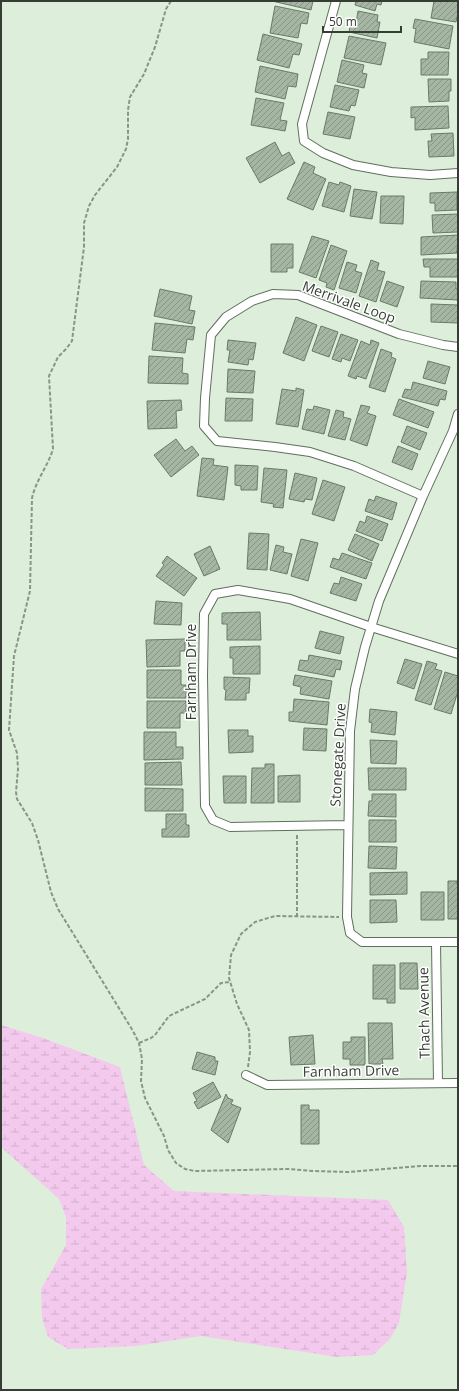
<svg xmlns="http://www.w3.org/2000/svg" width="459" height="1391" viewBox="0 0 459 1391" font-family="'Open Sans',sans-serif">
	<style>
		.wetland { fill: url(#wetland-marsh) }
		.building { fill: url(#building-hatch); stroke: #6a7a68 }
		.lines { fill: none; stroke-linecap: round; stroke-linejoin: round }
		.minor-casing { stroke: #5f6f5d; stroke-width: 10 }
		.path { stroke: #899587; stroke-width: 2; stroke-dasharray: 4 2; stroke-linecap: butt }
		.minor { stroke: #fff; stroke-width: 8 }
		.labels { text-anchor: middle; stroke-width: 3; stroke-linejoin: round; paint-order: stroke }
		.street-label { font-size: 14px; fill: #363d35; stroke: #fff }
	</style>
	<defs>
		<pattern id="wetland-marsh" width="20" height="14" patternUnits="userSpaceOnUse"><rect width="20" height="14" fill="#f4c9ee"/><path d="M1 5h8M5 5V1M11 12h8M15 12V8" fill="none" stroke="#d2aecd"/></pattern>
		<pattern id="building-hatch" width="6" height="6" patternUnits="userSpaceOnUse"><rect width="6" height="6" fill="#a5b7a3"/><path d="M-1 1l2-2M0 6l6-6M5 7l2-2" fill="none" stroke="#879686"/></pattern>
	</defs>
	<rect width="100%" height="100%" fill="#ddefda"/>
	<path class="wetland" d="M 1,1025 L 43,1038 L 120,1067 L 144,1165 L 174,1191 L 388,1200 L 404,1227 L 407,1272 L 399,1323 L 390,1339 L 373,1355 L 337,1357 L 201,1336 L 136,1346 L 68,1349 L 48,1337 L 42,1318 L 41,1289 L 66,1245 L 66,1217 L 59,1199 L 1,1147 Z"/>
	<path class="building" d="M 272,1 L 313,1 L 311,10 Z
		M 356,1 L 382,1 L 381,5 L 377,4 L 375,11 L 355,5 Z
		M 434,1 L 458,1 L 458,13 L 456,22 L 431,18 Z
		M 275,6 L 309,13 L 307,24 L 301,23 L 298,38 L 270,33 Z
		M 358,11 L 378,15 L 377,22 L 380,22 L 377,38 L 349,32 L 351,22 L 356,23 Z
		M 415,19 L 453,26 L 449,49 L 414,42 L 416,29 L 413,28 Z
		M 263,34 L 302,44 L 299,55 L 293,54 L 289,68 L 257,60 Z
		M 349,36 L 386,43 L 381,65 L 344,58 Z
		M 428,52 L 449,52 L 448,75 L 421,75 L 421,59 L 428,59 Z
		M 342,60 L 364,65 L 362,73 L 367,74 L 364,88 L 337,82 Z
		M 260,66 L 298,74 L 296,87 L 288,86 L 285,99 L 255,92 Z
		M 428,79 L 451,79 L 451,91 L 449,91 L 449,101 L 429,102 Z
		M 335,85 L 359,90 L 355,106 L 351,105 L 349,111 L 330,107 Z
		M 256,98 L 284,103 L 280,120 L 287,121 L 285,131 L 251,125 Z
		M 448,106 L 449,128 L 415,130 L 415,117 L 411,118 L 411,107 Z
		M 328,112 L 355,117 L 350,139 L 323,134 Z
		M 453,133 L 454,156 L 429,157 L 428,141 L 432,141 L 431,134 Z
		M 275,142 L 282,156 L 289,152 L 295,163 L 260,183 L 246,158 Z
		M 304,162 L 315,167 L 313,173 L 326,179 L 313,210 L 287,199 Z
		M 329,182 L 339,185 L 340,182 L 351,186 L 344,212 L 322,206 Z
		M 354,189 L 377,192 L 372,219 L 350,216 Z
		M 457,192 L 457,210 L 435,211 L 435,203 L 430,203 L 430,193 Z
		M 381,196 L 404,196 L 403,224 L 380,223 Z
		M 458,214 L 458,232 L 433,233 L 432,215 Z
		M 458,235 L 457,253 L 421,255 L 421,237 Z
		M 312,236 L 329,241 L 316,278 L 299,272 Z
		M 271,244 L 293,244 L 293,268 L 287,268 L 287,272 L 271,272 Z
		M 331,245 L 347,251 L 334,290 L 326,287 L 327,283 L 319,280 Z
		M 423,259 L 458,259 L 458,277 L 430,277 L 430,267 L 424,267 Z
		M 371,260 L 379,263 L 377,270 L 385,272 L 376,302 L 359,296 Z
		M 347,262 L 357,265 L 355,271 L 362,273 L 356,293 L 339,288 Z
		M 387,281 L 404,287 L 397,307 L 380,301 Z
		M 421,281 L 456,282 L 456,289 L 458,289 L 458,300 L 420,298 Z
		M 160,289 L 192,296 L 189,310 L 195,311 L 192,324 L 154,316 Z
		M 431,304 L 458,305 L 458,323 L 431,322 Z
		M 296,317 L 317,325 L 304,361 L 283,353 Z
		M 155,323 L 195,327 L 193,340 L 187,339 L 185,353 L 152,350 Z
		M 321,326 L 338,332 L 329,357 L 312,351 Z
		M 341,334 L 358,340 L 350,361 L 342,358 L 341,362 L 332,359 Z
		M 228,340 L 256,343 L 253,360 L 249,359 L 248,365 L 228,362 L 230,350 L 227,350 Z
		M 371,340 L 379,343 L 366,379 L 357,376 L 356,379 L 348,376 L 361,341 L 370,345 Z
		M 381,349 L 392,353 L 391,357 L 396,359 L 385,392 L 369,387 Z
		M 149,356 L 183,358 L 182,373 L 188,374 L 188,384 L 148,383 Z
		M 428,361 L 450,367 L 445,384 L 423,378 Z
		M 228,369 L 255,371 L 253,393 L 227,392 Z
		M 413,382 L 447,391 L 445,400 L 440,399 L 438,406 L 402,397 L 405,389 L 411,390 Z
		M 296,388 L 304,390 L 298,427 L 276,424 L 282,389 L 296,391 Z
		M 226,398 L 253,399 L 252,421 L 225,421 Z
		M 399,399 L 434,412 L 428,428 L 393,415 Z
		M 181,400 L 182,410 L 176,411 L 177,428 L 148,429 L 147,401 Z
		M 361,405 L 370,407 L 367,413 L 376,416 L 367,446 L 350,440 Z
		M 314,406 L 330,410 L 324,434 L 302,429 L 307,409 L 313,410 Z
		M 336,410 L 344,412 L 343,417 L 351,419 L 345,440 L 328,436 Z
		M 407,426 L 427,433 L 420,450 L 401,442 Z
		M 176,439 L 185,451 L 192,446 L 199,455 L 171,477 L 154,455 Z
		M 398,446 L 418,454 L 412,470 L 392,462 Z
		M 202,458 L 214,459 L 213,465 L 228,467 L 224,500 L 197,496 Z
		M 235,465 L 258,466 L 257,490 L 241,490 L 241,486 L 235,485 Z
		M 264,468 L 287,470 L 283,508 L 273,507 L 274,504 L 261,502 Z
		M 295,473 L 317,478 L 312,500 L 305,499 L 304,502 L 289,499 Z
		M 323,480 L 345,487 L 334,521 L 312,514 Z
		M 376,496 L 397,503 L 392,520 L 365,511 L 369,499 L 374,501 Z
		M 367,516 L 388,524 L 382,541 L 356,531 L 360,521 L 365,523 Z
		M 249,533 L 269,534 L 267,570 L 247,569 Z
		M 355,534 L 379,544 L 372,561 L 348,550 Z
		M 301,539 L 318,543 L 308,581 L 291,576 Z
		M 276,545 L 284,547 L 283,552 L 292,554 L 287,574 L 270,570 Z
		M 210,546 L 220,569 L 204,576 L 194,554 Z
		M 342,553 L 372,563 L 366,579 L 330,567 L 333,558 L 339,560 Z
		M 167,556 L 197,578 L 184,596 L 156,576 L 164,565 L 162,563 Z
		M 341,577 L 362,584 L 356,601 L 330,593 L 334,583 L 339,584 Z
		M 156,601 L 182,603 L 181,625 L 154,624 Z
		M 260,612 L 261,640 L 227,640 L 227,624 L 222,624 L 222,613 Z
		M 320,631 L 344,637 L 340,654 L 315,648 Z
		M 185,639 L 185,651 L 180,651 L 180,666 L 147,667 L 146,640 Z
		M 260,646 L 260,674 L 233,674 L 233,658 L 230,658 L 230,647 Z
		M 309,655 L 342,661 L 340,670 L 336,669 L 334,677 L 298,670 L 300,660 L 308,661 Z
		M 405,659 L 422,664 L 414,689 L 397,683 Z
		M 427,661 L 437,664 L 435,669 L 442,671 L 431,705 L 415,700 Z
		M 147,670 L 181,670 L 181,685 L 186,685 L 186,698 L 147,698 Z
		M 445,672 L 458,676 L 458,691 L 451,714 L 434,709 Z
		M 295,675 L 332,681 L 329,699 L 300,694 L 301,687 L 293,685 Z
		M 224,677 L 250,678 L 249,693 L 246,693 L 246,700 L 225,700 L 226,690 L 224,689 Z
		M 294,699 L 329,702 L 327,725 L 289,721 L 289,712 L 293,712 Z
		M 147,701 L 186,701 L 186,713 L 180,713 L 180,728 L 147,728 Z
		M 370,709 L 397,712 L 395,735 L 371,732 L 372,723 L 369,722 Z
		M 304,728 L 327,729 L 326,751 L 303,750 Z
		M 228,730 L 248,730 L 248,736 L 253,736 L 253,752 L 229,753 Z
		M 144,732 L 176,732 L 176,747 L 183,747 L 183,759 L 144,760 Z
		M 370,740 L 397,741 L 396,764 L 371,763 Z
		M 181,762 L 182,785 L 145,785 L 145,763 Z
		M 265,764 L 274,764 L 274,803 L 251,803 L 252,768 L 265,768 Z
		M 368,768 L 406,768 L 406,790 L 369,790 Z
		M 300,775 L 300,802 L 278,802 L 278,776 Z
		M 223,776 L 246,776 L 246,803 L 224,803 Z
		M 145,788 L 183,789 L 183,811 L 145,811 Z
		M 372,794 L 396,794 L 396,817 L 368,816 L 369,801 L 372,801 Z
		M 166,814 L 186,814 L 186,825 L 189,825 L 189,837 L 162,837 L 162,829 L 166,829 Z
		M 369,820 L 396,820 L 396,842 L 369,842 Z
		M 369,846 L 397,847 L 396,869 L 368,868 Z
		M 407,872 L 407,894 L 370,895 L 370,873 Z
		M 448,881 L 457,881 L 457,884 L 458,884 L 458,919 L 448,919 Z
		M 421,892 L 444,892 L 444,920 L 421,920 Z
		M 370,900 L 396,900 L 397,922 L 370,923 Z
		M 400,963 L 417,963 L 418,989 L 400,989 Z
		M 373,965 L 395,965 L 395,1003 L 387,1003 L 387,999 L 373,999 Z
		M 368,1023 L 392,1023 L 393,1059 L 382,1059 L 383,1064 L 369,1064 Z
		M 313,1035 L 315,1064 L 291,1065 L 289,1037 Z
		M 351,1037 L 365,1037 L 365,1065 L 350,1065 L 350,1059 L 343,1059 L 343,1042 L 351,1042 Z
		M 197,1052 L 215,1057 L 215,1061 L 218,1061 L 215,1075 L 192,1069 Z
		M 213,1082 L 221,1097 L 198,1109 L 194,1102 L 197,1101 L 193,1093 Z
		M 226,1094 L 228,1098 L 233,1100 L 231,1104 L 241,1108 L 228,1143 L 211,1130 Z
		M 301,1105 L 309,1105 L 309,1110 L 319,1110 L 319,1144 L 301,1144 Z"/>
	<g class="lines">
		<defs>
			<path id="minor" d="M 336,1 L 302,124 L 304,141 L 323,153 L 353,165 L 391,172 L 430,175 L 458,173
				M 458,414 L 453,431 L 423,496 L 379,601 L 365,647 L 355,689 L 350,731 L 347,917 L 350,933 L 362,942 L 458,942
				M 423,496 L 354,466 L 310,452 L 275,447 L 217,441 L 204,426 L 205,398 L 211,335 L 226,317 L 252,301 L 273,294 L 298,295 L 399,334 L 443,345 L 458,347
				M 348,825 L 230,827 L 213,820 L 205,806 L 203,676 L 204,614 L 215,594 L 238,590 L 290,599 L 371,627 L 458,654
				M 436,942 L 438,1083
				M 246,1075 L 267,1085 L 458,1083"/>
		</defs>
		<use href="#minor" class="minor-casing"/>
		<path class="path" d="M 171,1 L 166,9 L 155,47 L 144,74 L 130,97 L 128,110 L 128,139 L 126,149 L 117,167 L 95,195 L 89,206 L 84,223 L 84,247 L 72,341 L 66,349 L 58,357 L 49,376 L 53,449 C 48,466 36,480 32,498 L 30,591 L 14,656 L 9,730 L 17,753 L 18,769 L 16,792 L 17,799 L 32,823 L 38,840 L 51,892 L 58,909 L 133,1031 L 139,1043 L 142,1059 L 141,1081 L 145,1098 L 164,1136 L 168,1150 L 176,1163 L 185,1169 L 195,1171 L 288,1169 L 314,1171 L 349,1172 L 421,1166 L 458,1166
			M 297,835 L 297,916
			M 139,1043 L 151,1038 L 155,1035 L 169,1016 L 205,999 L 221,983 L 230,982
			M 248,1067 L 250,1052 L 249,1030 L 237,1004 L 229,978 L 231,955 L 241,934 L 255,922 L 275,916 L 339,917"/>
		<use href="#minor" class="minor"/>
	</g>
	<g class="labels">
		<g class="street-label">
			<text transform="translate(349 302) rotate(20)" y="5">Merrivale Loop</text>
			<text transform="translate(191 672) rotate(-90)" y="5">Farnham Drive</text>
			<text transform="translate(338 755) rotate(-87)" y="5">Stonegate Drive</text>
			<text transform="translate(424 1013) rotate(-91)" y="5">Thach Avenue</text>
			<text transform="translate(351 1071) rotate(-1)" y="5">Farnham Drive</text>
		</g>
	</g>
	<rect width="459" height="1391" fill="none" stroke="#363d35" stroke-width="4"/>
	<path d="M323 26v6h78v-6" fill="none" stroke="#363d35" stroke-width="2"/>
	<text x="329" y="26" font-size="12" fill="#363d35" stroke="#ffffff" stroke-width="3" paint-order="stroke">50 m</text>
</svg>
